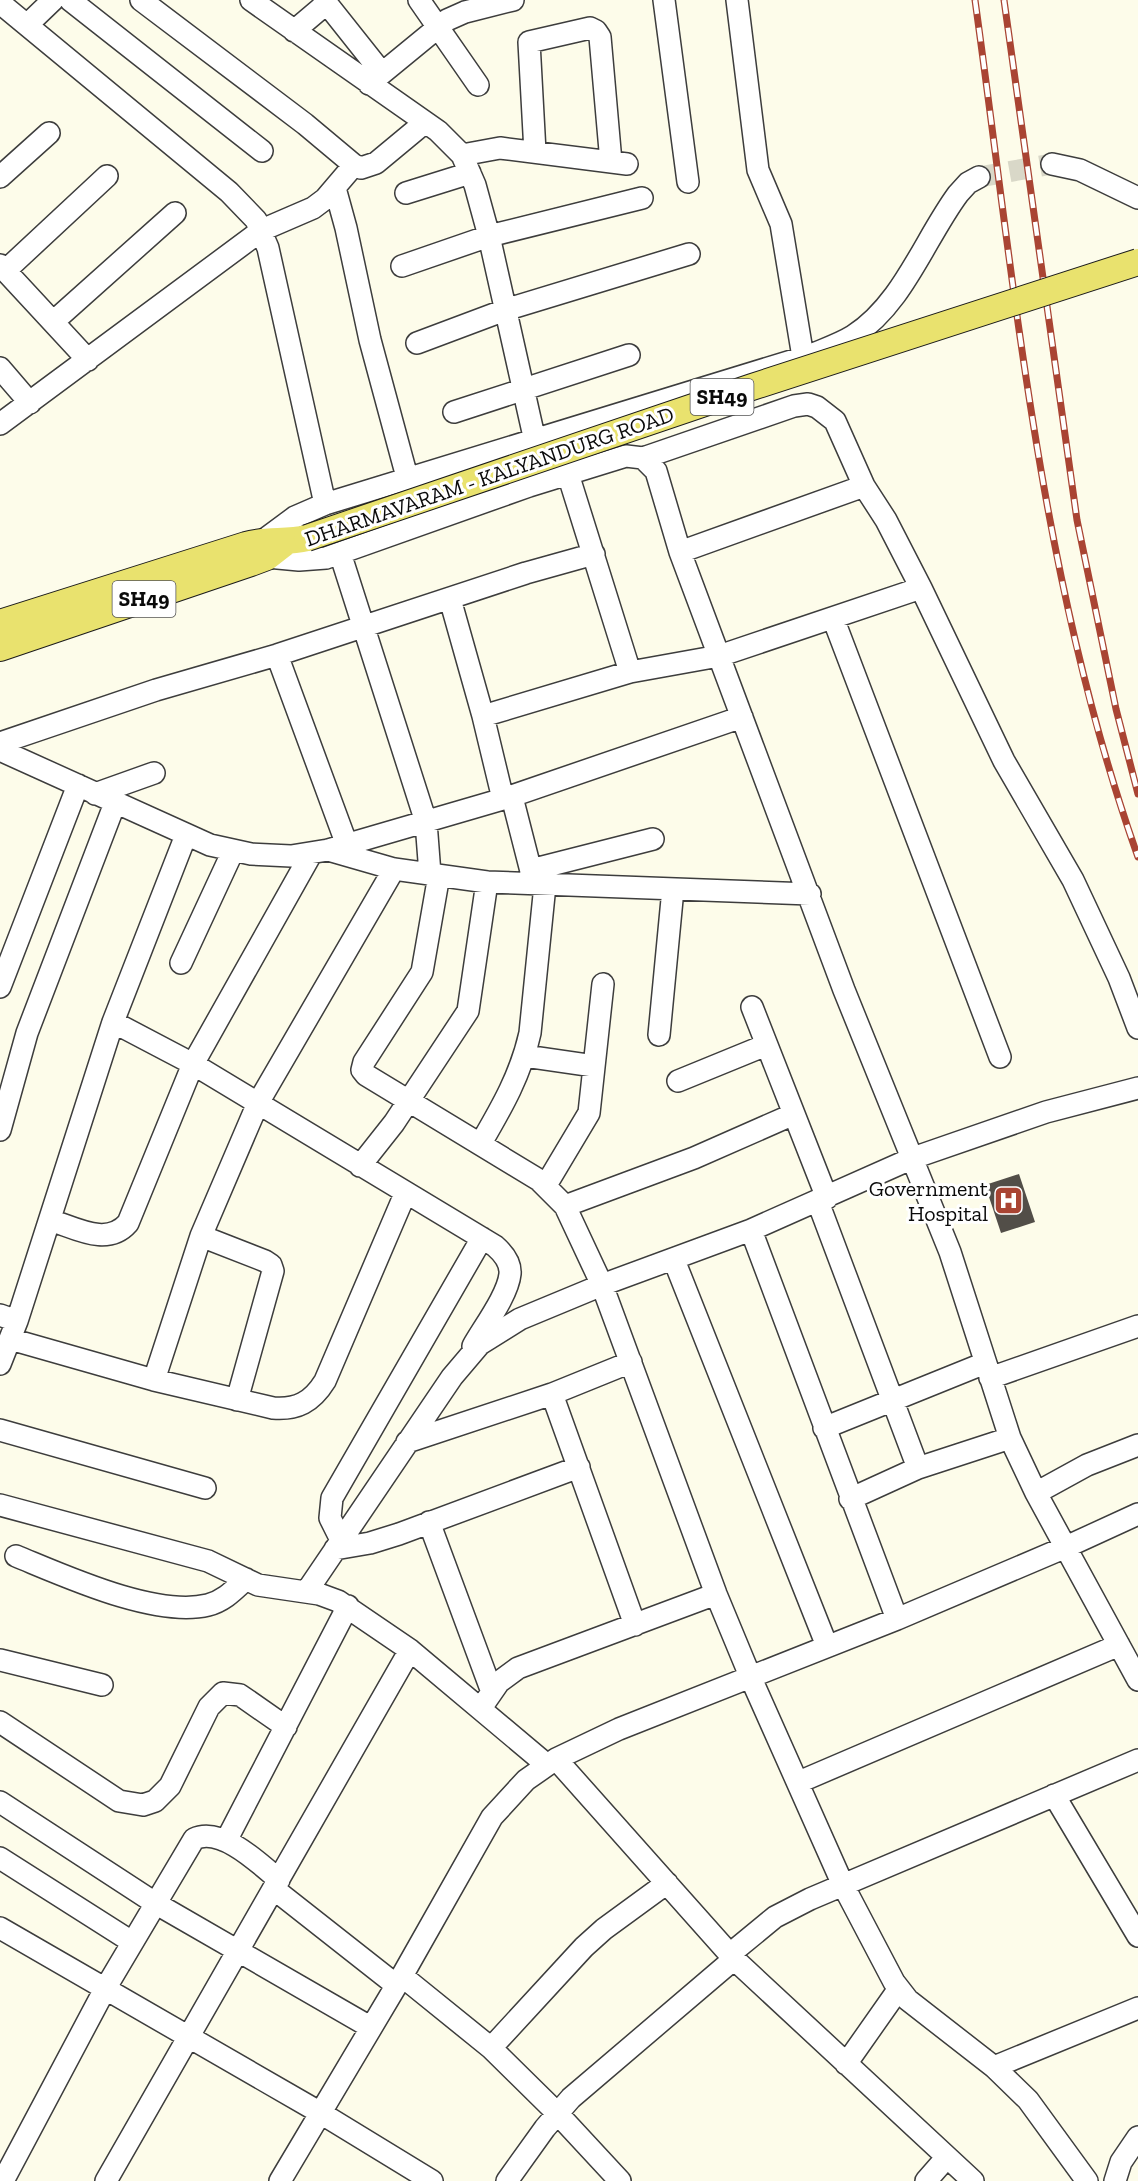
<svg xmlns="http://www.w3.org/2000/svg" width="1138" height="2181" viewBox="0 0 1138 2181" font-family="'Zilla Slab',serif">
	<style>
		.building { fill: #524e48 }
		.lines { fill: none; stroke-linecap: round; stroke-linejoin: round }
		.minor-tunnel { stroke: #d9d8c8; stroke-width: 21; stroke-dasharray: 21 10; stroke-linecap: butt }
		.minor-casing { stroke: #3d3d3d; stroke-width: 24 }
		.major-casing { stroke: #1b1b1b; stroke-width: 28 }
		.minor { stroke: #fff; stroke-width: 21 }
		.major { stroke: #e9e26e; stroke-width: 26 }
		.rail-casing { stroke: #a94433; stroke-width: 7 }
		.rail { stroke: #fff; stroke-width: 4.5; stroke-dasharray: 14; stroke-linecap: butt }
		.major-bridge-casing { stroke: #1b1b1b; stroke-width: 28; stroke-linecap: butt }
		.major-bridge { stroke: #e9e26e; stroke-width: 26 }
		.labels { text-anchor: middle; stroke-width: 6; stroke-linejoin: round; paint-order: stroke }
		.shield { fill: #fff; stroke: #545454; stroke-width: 1.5 }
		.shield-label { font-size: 21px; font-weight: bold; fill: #0a0a0a }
		.street-label { font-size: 22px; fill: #0a0a0a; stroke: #fff }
		.poi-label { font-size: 22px; fill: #0a0a0a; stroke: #fff; text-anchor: end }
	</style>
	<rect width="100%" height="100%" fill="#fdfcea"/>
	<path class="building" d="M 1019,1174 L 1035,1222 L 1001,1233 L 985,1185 Z"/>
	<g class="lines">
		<path class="minor-tunnel" d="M 979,177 L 1052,164"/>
		<defs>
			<path id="minor" d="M 70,0 L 262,151
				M 141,0 L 305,124 L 354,165 L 361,168 L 376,163 L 423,124
				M 251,0 L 438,131 L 462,155 L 475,185 L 489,236 L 535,441
				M 324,0 L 382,73
				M 419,0 L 478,85
				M 664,0 L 688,182
				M 737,0 L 758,170 L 781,224 L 803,357
				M 0,3 L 229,192 L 256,220 L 268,248 L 325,504
				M 27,25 L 53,0
				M 294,31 L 327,3
				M 369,84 L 447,20 L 465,12 L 513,0
				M 535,152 L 529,42 L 590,28 L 596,31 L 600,37 L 611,162
				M 462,155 L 500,148 L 627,164
				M 1052,164 L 1080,170 L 1138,198
				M 0,177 L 49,133
				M 335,188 L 346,228 L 370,340 L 407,477
				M 406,193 L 470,173
				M 0,265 L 88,360
				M 402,266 L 489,236 L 642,198
				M 5,271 L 107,176
				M 53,322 L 175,213
				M 417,343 L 505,310 L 689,254
				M 0,368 L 30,403
				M 454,412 L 629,355
				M 0,424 L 262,230 L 313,208 L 325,199 L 354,165
				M 643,458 L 794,406 L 808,404 L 817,407 L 835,421 L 864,486 L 886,520 L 921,588 L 1004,761 L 1073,880 L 1119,978 L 1138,1028
				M 568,474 L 630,672
				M 264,540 L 295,517 L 325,504 L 811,355 C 825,349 840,344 853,336 C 903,304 924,240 958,194 L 968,183 L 979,177
				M 680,552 L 864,486
				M 340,553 L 426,822 L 430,874
				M 267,557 L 299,560 L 326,558 L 529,486 L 626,456 L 643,458 L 656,471 L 680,552 L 844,990 L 950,1252 L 1010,1438 L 1036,1493 L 1138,1680
				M 450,599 L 483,716 L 503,799
				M 833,618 L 1000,1057
				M 277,655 L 347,845
				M 483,716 L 630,672 L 719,656 L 921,588
				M 0,743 L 156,690 L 277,655 L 526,573 L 594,554
				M 0,750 L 210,845 L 251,854 L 291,856 L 328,850 L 503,799 L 742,717
				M 95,794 L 154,773
				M 512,797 L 534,883
				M 328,850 L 394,869 L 487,882 L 810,894
				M 531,870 L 653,839
				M 439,875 L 422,972 L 364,1062 L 362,1070 L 366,1075 L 539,1180 L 565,1206 L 602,1285 L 716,1594 L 750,1676 L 843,1885 L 894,1982 L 908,2000 L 994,2067 L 1028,2100 L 1087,2181
				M 181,963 L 233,851
				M 0,987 L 78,785
				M 752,1007 L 827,1198
				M 113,1022 L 193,1064 L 495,1246 C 503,1253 511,1262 510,1274 C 508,1295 483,1328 473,1346
				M 659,1035 L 673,889
				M 525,1056 L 594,1066
				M 678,1081 L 766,1045
				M 0,1130 L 27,1033 L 115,803
				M 481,1143 C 502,1107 521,1074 530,1033 L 545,885
				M 360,1166 L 394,1123 L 468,1011 L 487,882
				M 546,1185 L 589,1113 L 603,984
				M 818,1202 L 918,1468
				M 565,1206 L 694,1158 L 794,1114
				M 50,1220 C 76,1228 107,1247 128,1223 L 193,1064 L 311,854
				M 751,1230 L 897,1619
				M 201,1236 L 265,1261 L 271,1265 L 273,1271 L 237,1400
				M 674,1260 L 827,1646
				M 0,1315 L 17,1321
				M 10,1339 L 154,1380 L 273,1408 C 297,1410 312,1402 325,1381 L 405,1194
				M 0,1364 L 17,1321 L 113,1022 L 186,835
				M 990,1378 L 1138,1326
				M 154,1380 L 201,1236 L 258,1103 L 394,869
				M 552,1394 L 635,1625
				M 824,1428 L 985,1363
				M 0,1430 L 205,1488
				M 407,1442 L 552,1394 L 631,1362
				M 1036,1493 L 1087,1465 L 1138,1445
				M 850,1499 L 918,1468 L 1010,1438
				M 0,1505 L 208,1561 L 258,1585 L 319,1594 L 338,1601 L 410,1650 L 547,1765
				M 429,1522 L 492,1692
				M 341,1540 L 330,1518 L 332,1498 L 482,1238
				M 335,1549 L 370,1543 L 399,1534 L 579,1467
				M 16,1556 C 65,1576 156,1618 208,1605 C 224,1601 234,1590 246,1579
				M 307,1591 L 452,1377 L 480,1344 L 520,1319 L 602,1285 L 751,1230 L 913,1158 L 1046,1112 L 1138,1088
				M 0,1660 L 102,1685
				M 481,1708 L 499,1682 L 518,1668 L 716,1594
				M 0,1722 L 119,1801 L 143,1805 L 155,1801 L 170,1786 L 209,1707 L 223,1693 L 240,1695 L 286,1727
				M 556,1759 L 734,1959 L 973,2181
				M 799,1782 L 1119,1645
				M 1054,1795 L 1138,1936
				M 0,1802 L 155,1903 L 370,2027
				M 226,1841 L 348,1606
				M 0,1858 L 132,1942
				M 274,1889 L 396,1985
				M 0,1928 L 319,2112 L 432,2181
				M 730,1954 L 775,1917 L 810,1899 L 1138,1760
				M 402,1976 L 491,2048 L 557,2113 L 620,2181
				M 491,2048 L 584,1947 L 604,1929 L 667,1883
				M 846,2064 L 898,1990
				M 994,2067 L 1138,2008
				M 3,2181 L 105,1989 L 194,1839 C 221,1826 259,1863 279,1880
				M 106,2181 L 410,1650
				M 280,2181 L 402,1976 L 492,1817 L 526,1780 L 556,1759 L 619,1729 L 897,1619 L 1066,1547 L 1138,1514
				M 507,2181 L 545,2128 L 571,2098 L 734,1959
				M 926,2181 L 947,2157
				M 1115,2181 L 1121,2162 L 1138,2137"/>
			<path id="major" d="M 0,623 L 246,545 C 267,539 286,543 307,538
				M 0,648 L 251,563 L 267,557 L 285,543"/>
		</defs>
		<use href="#minor" class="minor-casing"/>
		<use href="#major" class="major-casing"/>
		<use href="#minor" class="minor"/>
		<use href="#major" class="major"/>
		<defs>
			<path id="rail" d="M 975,0 C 1015,287 1040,582 1138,857
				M 1004,0 L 1077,520 L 1116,709 L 1138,794"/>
		</defs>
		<use href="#rail" class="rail-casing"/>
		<use href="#rail" class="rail"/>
		<defs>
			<path id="major-bridge" d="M 307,538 L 752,387 L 1138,262"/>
		</defs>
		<use href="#major-bridge" class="major-bridge-casing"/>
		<use href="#major-bridge" class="major-bridge"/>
	</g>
	<defs>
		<symbol id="hospital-square" viewBox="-11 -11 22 22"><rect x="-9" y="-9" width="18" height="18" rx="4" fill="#a94433" stroke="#fff"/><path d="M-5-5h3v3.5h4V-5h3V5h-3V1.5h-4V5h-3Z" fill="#fff"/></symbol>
	</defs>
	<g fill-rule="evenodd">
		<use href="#hospital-square" x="992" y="1184" width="33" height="33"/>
	</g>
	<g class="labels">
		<g class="shield">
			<rect x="690.5" y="379" width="63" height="36" rx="4.5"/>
			<rect x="112.5" y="581" width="63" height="36" rx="4.5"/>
		</g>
		<g class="shield-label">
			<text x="722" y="404">SH49</text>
			<text x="144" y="606">SH49</text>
		</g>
		<g class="street-label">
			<text transform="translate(489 476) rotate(-19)" y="8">DHARMAVARAM - KALYANDURG ROAD</text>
		</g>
		<g class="poi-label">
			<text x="988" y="1196">Government<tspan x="988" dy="25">Hospital</tspan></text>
		</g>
	</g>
</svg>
